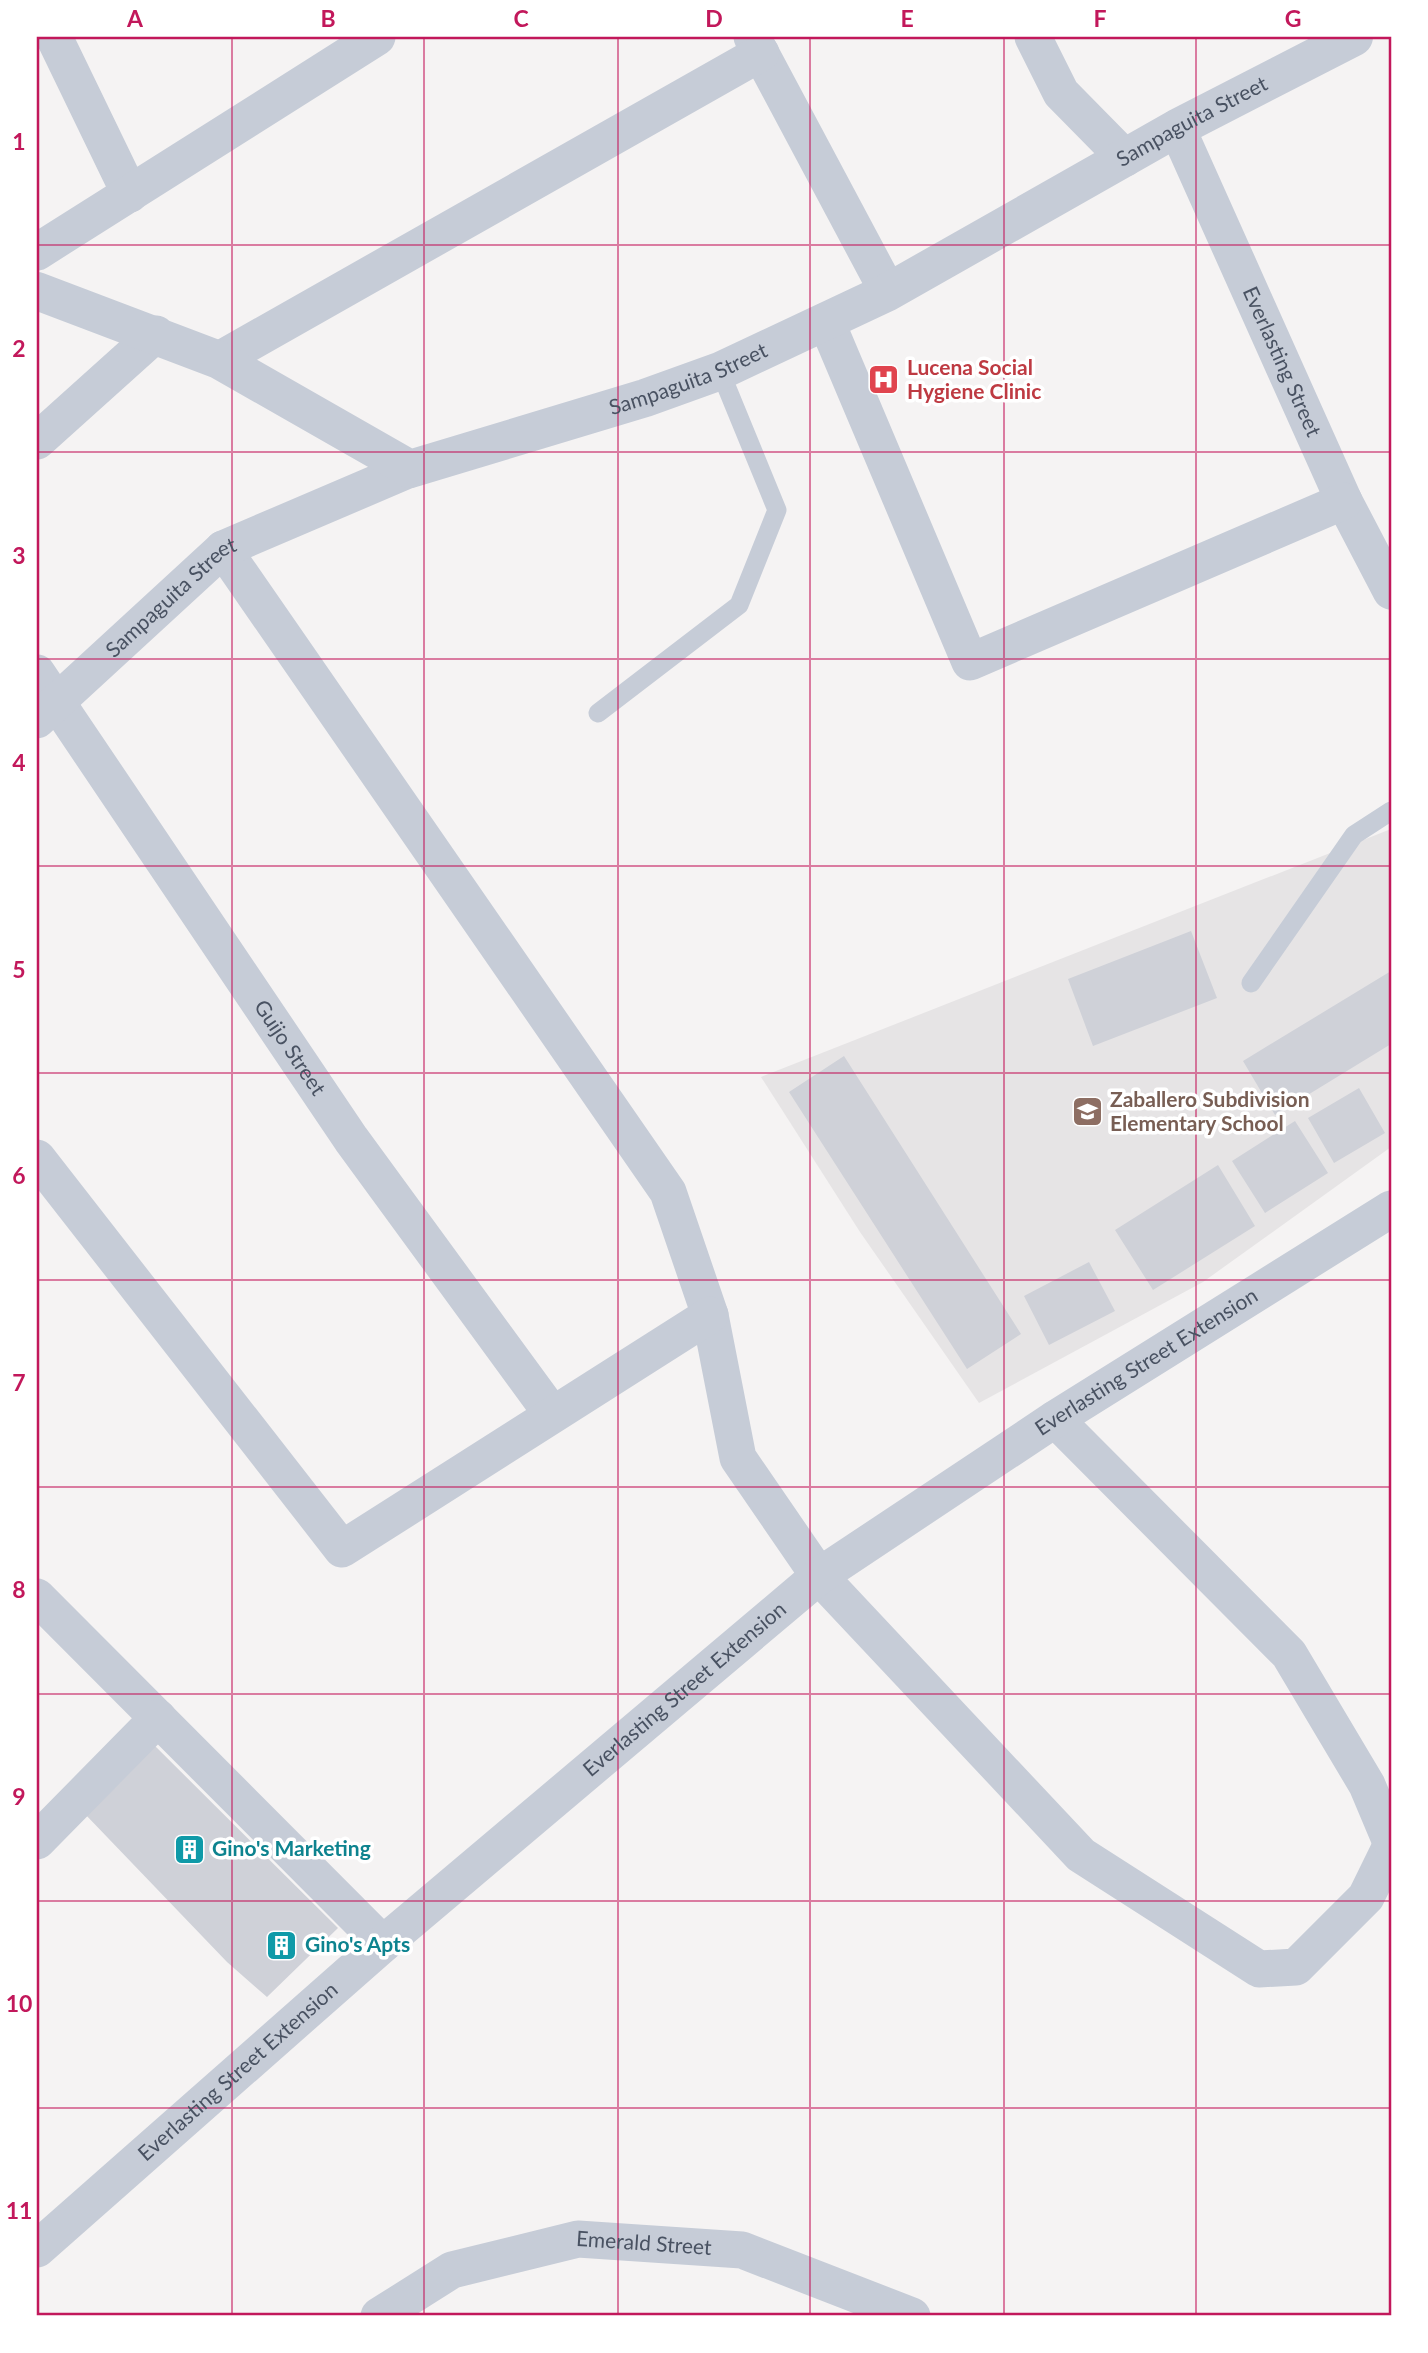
<svg xmlns="http://www.w3.org/2000/svg" width="1428" height="2353" viewBox="0 0 1428 2353" font-family="Lato,sans-serif">
	<style>
		.education { fill: #e6e4e5 }
		.building { fill: #cfd1d8 }
		.lines { fill: none; stroke-linecap: round; stroke-linejoin: round }
		.service { stroke: #c6ccd7; stroke-width: 19 }
		.minor { stroke: #c6ccd7; stroke-width: 37 }
		.tertiary { stroke: #c6ccd7; stroke-width: 38 }
		.grid { fill: none; stroke: #c2185b; stroke-width: 2; stroke-opacity: 0.55 }
		.labels { text-anchor: middle; stroke-width: 7; stroke-linejoin: round; paint-order: stroke }
		.street-label { font-size: 21px; fill: #495262; stroke: #fff }
		.health-label { font-size: 21px; font-weight: bold; fill: #be3a42; stroke: #fff; text-anchor: start }
		.education-label { font-size: 21px; font-weight: bold; fill: #785e54; stroke: #fff; text-anchor: start }
		.culture-label { font-size: 21px; font-weight: bold; fill: #0d838f; stroke: #fff; text-anchor: start }
		.neatline { fill: none; stroke: #c2185b; stroke-width: 2.5 }
		.grid-label { font-size: 23px; text-anchor: middle; font-weight: bold; fill: #c2185b }
	</style>
	<rect width="100%" height="100%" fill="#f5f3f3"/>
	<path class="education" d="M 1391,829 L 1391,1147 L 1203,1282 L 979,1403 L 860,1232 L 761,1077 Z"/>
	<path class="building" d="M 1191,931 L 1217,998 L 1093,1046 L 1068,979 Z
		M 1391,971 L 1391,1044 L 1275,1115 L 1243,1061 Z
		M 844,1056 L 1021,1334 L 967,1369 L 789,1092 Z
		M 1359,1088 L 1385,1133 L 1334,1163 L 1308,1118 Z
		M 1295,1121 L 1328,1173 L 1265,1213 L 1232,1161 Z
		M 1218,1165 L 1255,1226 L 1153,1290 L 1115,1230 Z
		M 1089,1262 L 1115,1311 L 1049,1345 L 1024,1296 Z
		M 151,1742 L 338,1928 L 267,1997 L 227,1962 L 84,1813 Z"/>
	<g class="lines">
		<path class="service" d="M 598,713 L 739,605 L 777,510 L 720,371
			M 1251,983 L 1354,835 L 1391,811"/>
		<g class="minor">
			<path d="M 54,37 L 130,194"/>
			<path d="M 752,37 L 888,292"/>
			<path d="M 1033,37 L 1061,93 L 1125,158"/>
			<path id="s1" d="M 1177,128 L 1344,501 L 1391,591"/>
			<path d="M 37,252 L 377,37"/>
			<path d="M 826,321 L 970,662 L 1344,501"/>
			<path d="M 219,360 L 761,53"/>
			<path d="M 37,441 L 156,334"/>
			<path d="M 223,549 L 668,1192 L 710,1315 L 738,1458 L 819,1576 L 1081,1855 L 1259,1969 L 1296,1967 L 1366,1897 L 1391,1846"/>
			<path id="s2" d="M 37,673 L 351,1139 L 552,1414"/>
			<path id="s3" d="M 37,720 L 223,549 L 410,469"/>
			<path d="M 37,1158 L 342,1549 L 710,1315"/>
			<path d="M 1055,1419 L 1289,1654 L 1367,1785 L 1391,1842"/>
			<path d="M 37,1597 L 383,1944"/>
			<path d="M 37,1841 L 158,1718"/>
			<path id="s4" d="M 37,2249 L 383,1944 L 819,1576 L 1055,1419 L 1391,1209"/>
			<path id="s5" d="M 379,2316 L 452,2270 L 578,2239 L 742,2250 L 912,2316"/>
		</g>
		<path class="tertiary" id="s6" d="M 37,291 L 219,360 L 410,469 L 645,398 L 720,371 L 888,292 L 1177,128 L 1354,37"/>
	</g>
	<path class="grid" d="M 232,37 L 232,2316M 424,37 L 424,2316M 618,37 L 618,2316M 810,37 L 810,2316M 1004,37 L 1004,2316M 1196,37 L 1196,2316M 37,245 L 1391,245M 37,452 L 1391,452M 37,659 L 1391,659M 37,866 L 1391,866M 37,1073 L 1391,1073M 37,1280 L 1391,1280M 37,1487 L 1391,1487M 37,1694 L 1391,1694M 37,1901 L 1391,1901M 37,2108 L 1391,2108"/>
	<defs>
		<symbol id="hospital-square" viewBox="-11 -11 22 22"><rect x="-9" y="-9" width="18" height="18" rx="4" fill="#e0444e" stroke="#fff"/><path d="M-5-5h3v3.5h4V-5h3V5h-3V1.5h-4V5h-3Z" fill="#fff"/></symbol>
		<symbol id="school-square" viewBox="-11 -11 22 22"><rect x="-9" y="-9" width="18" height="18" rx="4" fill="#8d6e63" stroke="#fff"/><path d="M0-5L7-2L0 1L-7-2ZM-4 1L0 2.5L4 1V4Q0 6-4 4Z" fill="#fff"/></symbol>
		<symbol id="building-square" viewBox="-11 -11 22 22"><rect x="-9" y="-9" width="18" height="18" rx="4" fill="#0f9aa8" stroke="#fff"/><path d="M-4-6H4V6H1V3H-1V6H-4ZM-2.5-4.3h1.7v1.8h-1.7ZM.8-4.3h1.7v1.8H.8ZM-2.5-1h1.7V.8h-1.7ZM.8-1h1.7V.8H.8Z" fill="#fff"/></symbol>
	</defs>
	<g fill-rule="evenodd">
		<use href="#hospital-square" x="866" y="362" width="35" height="35"/>
		<use href="#school-square" x="1070" y="1094" width="35" height="35"/>
		<use href="#building-square" x="172" y="1832" width="35" height="35"/>
		<use href="#building-square" x="264" y="1928" width="35" height="35"/>
	</g>
	<g class="labels">
		<g class="street-label">
			<text dy="7" stroke="none"><textPath href="#s6" startOffset="1274">Sampaguita Street</textPath></text>
			<text dy="7" stroke="none"><textPath href="#s1" startOffset="256">Everlasting Street</textPath></text>
			<text dy="7" stroke="none"><textPath href="#s6" startOffset="707">Sampaguita Street</textPath></text>
			<text dy="7" stroke="none"><textPath href="#s3" startOffset="182">Sampaguita Street</textPath></text>
			<text dy="7" stroke="none"><textPath href="#s2" startOffset="452">Guijo Street</textPath></text>
			<text dy="7" stroke="none"><textPath href="#s4" startOffset="1423">Everlasting Street Extension</textPath></text>
			<text dy="7" stroke="none"><textPath href="#s4" startOffset="856">Everlasting Street Extension</textPath></text>
			<text dy="7" stroke="none"><textPath href="#s4" startOffset="268">Everlasting Street Extension</textPath></text>
			<text dy="7" stroke="none"><textPath href="#s5" startOffset="282">Emerald Street</textPath></text>
		</g>
		<g class="health-label">
			<text x="907" y="375">Lucena Social<tspan x="907" dy="24">Hygiene Clinic</tspan></text>
		</g>
		<g class="education-label">
			<text x="1110" y="1107">Zaballero Subdivision<tspan x="1110" dy="24">Elementary School</tspan></text>
		</g>
		<g class="culture-label">
			<text x="212" y="1856">Gino's Marketing</text>
			<text x="305" y="1952">Gino's Apts</text>
		</g>
	</g>
	<rect width="1428" height="2353" fill="none" stroke="#ffffff" stroke-width="77"/>
	<rect x="38" y="38" width="1352" height="2276" class="neatline"/>
	<g class="grid-label">
		<text x="135" y="27">A</text>
		<text x="328" y="27">B</text>
		<text x="521" y="27">C</text>
		<text x="714" y="27">D</text>
		<text x="907" y="27">E</text>
		<text x="1100" y="27">F</text>
		<text x="1293" y="27">G</text>
		<text x="19" y="150">1</text>
		<text x="19" y="357">2</text>
		<text x="19" y="564">3</text>
		<text x="19" y="771">4</text>
		<text x="19" y="978">5</text>
		<text x="19" y="1184">6</text>
		<text x="19" y="1391">7</text>
		<text x="19" y="1598">8</text>
		<text x="19" y="1805">9</text>
		<text x="19" y="2012">10</text>
		<text x="19" y="2219">11</text>
	</g>
</svg>
